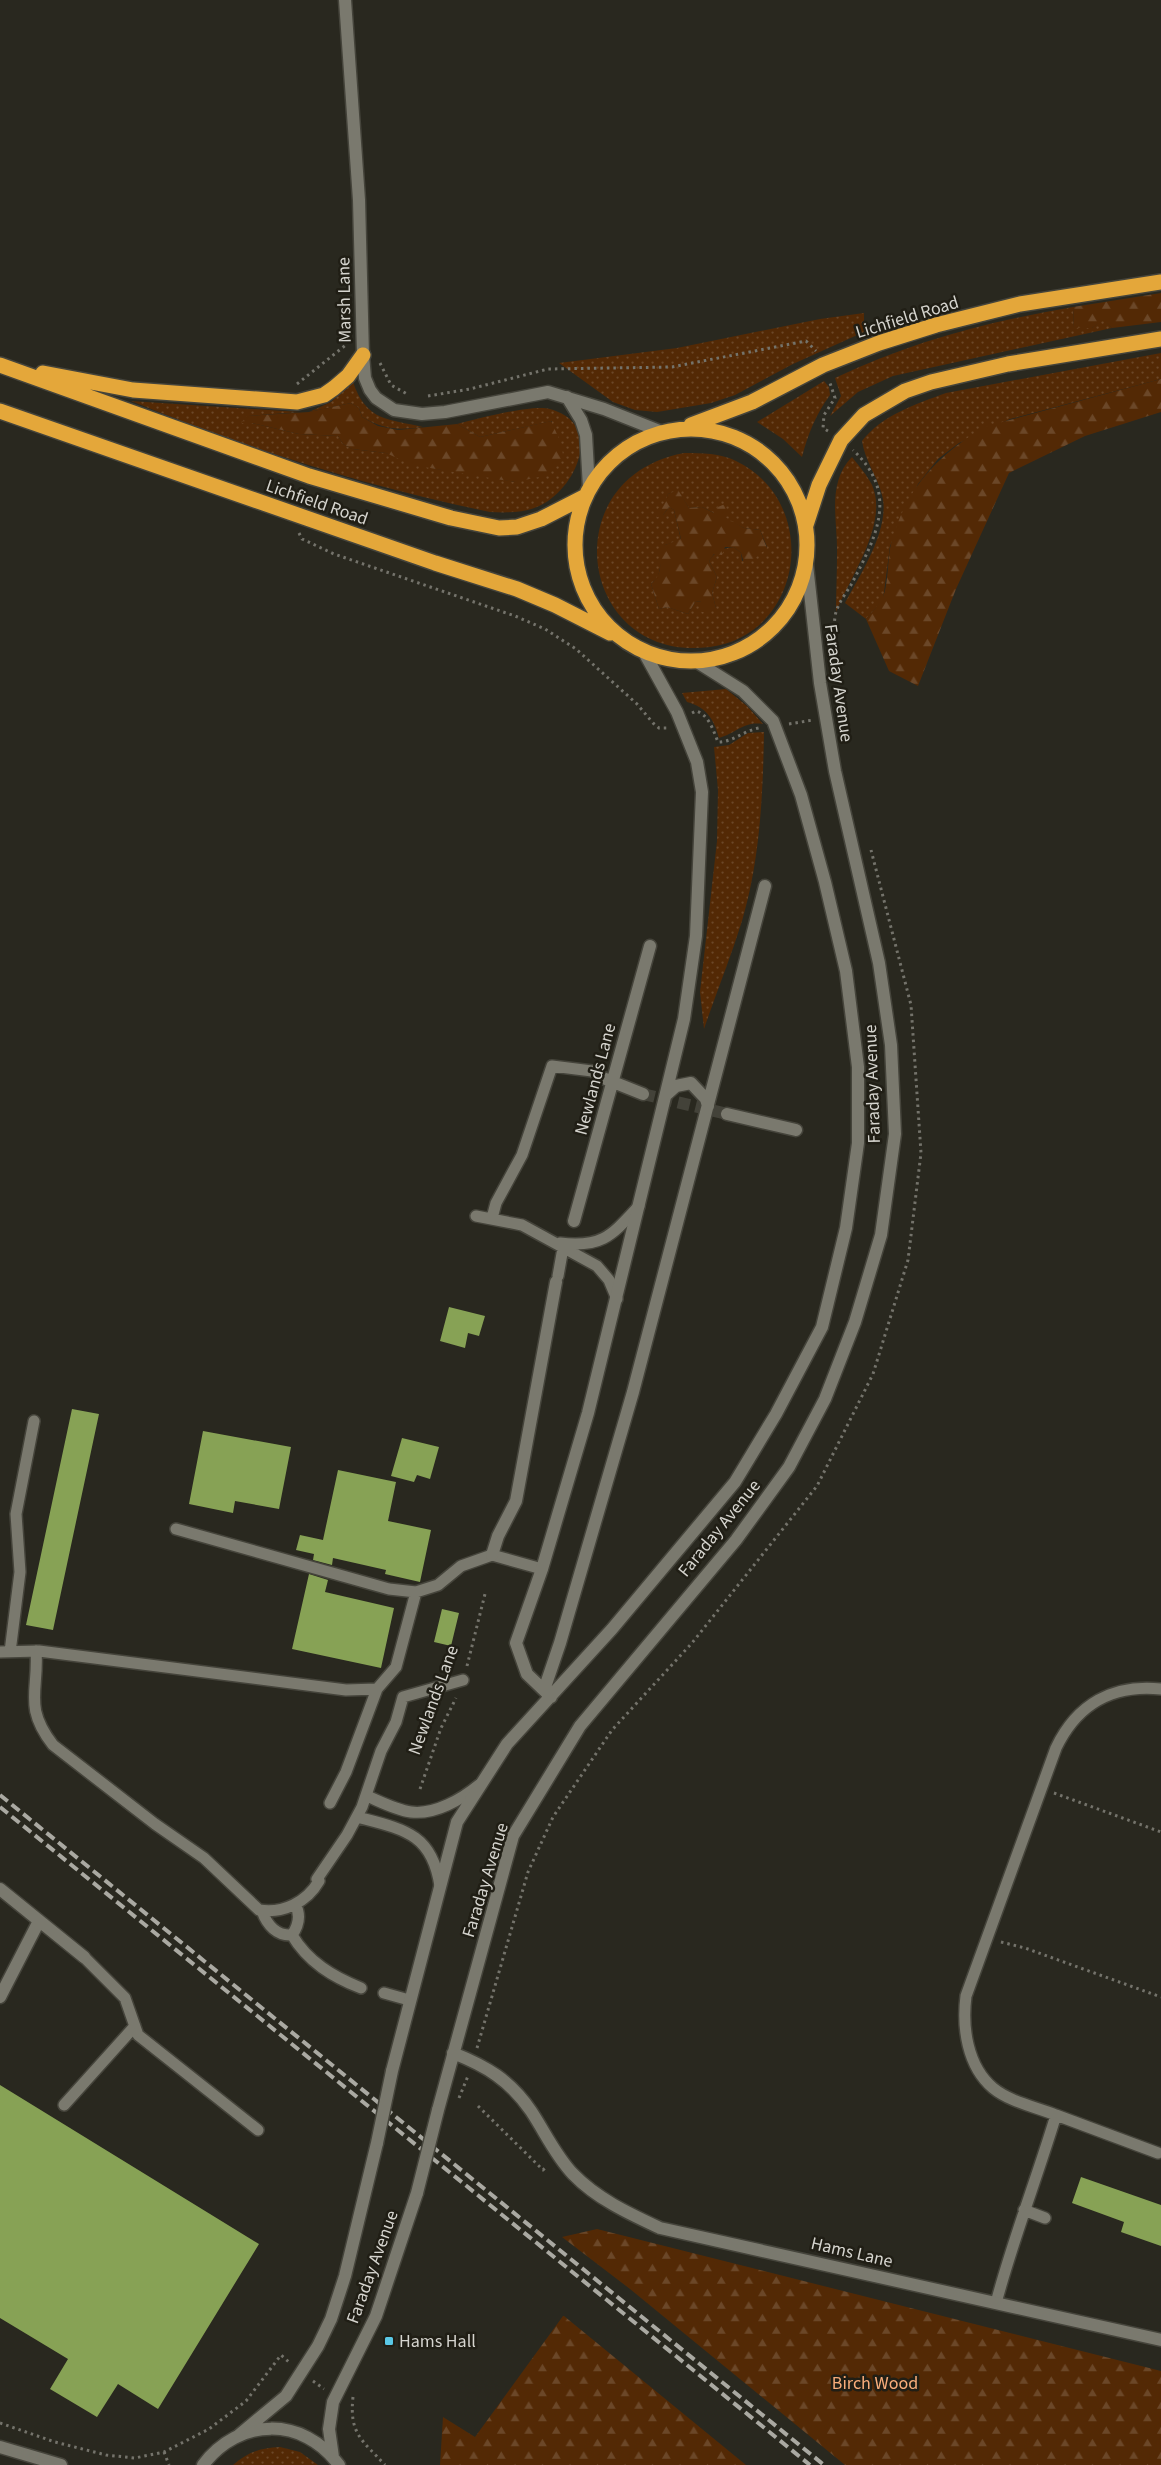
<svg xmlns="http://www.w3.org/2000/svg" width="1161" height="2465" viewBox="0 0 1161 2465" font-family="'Source Sans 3',sans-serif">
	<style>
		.grass { fill: url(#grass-dots); fill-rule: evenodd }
		.forest { fill: url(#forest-firs) }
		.building { fill: #87a255 }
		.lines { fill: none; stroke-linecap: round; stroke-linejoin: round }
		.street-tunnel { stroke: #434239; stroke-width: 12; stroke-dasharray: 12 6; stroke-linecap: butt }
		.lane-casing { stroke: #45443b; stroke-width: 14 }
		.street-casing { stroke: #45443b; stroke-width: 15 }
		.secondary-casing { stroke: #45443b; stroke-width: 15 }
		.highway-casing { stroke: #45443b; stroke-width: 18 }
		.path { stroke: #74736b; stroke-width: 3; stroke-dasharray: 2.5 4; stroke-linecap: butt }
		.lane { stroke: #7a796e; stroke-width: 11 }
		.street { stroke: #7a796e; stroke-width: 12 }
		.secondary { stroke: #7a796e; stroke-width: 12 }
		.highway { stroke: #e4a73a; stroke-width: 15 }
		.rail { stroke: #aaa9a2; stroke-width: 4; stroke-dasharray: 10 5; stroke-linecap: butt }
		.secondary-bridge-casing { stroke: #45443b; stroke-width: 15; stroke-linecap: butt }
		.secondary-bridge { stroke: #7a796e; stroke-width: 12 }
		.poi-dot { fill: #5ac8e6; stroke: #201e15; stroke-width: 2 }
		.labels { text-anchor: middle; stroke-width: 5; stroke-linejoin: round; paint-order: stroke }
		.street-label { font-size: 18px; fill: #d5d4ce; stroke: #201e15 }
		.poi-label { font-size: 18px; fill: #d5d4ce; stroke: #201e15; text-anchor: start }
		.park-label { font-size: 18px; fill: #f8ad7a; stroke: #201e15 }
	</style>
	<defs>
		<pattern id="grass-dots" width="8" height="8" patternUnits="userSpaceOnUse" patternTransform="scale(1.25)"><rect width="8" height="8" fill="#532905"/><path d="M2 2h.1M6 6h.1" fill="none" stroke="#6b4728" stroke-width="1.8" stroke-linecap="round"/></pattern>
		<pattern id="forest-firs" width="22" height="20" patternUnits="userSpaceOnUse" patternTransform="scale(1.25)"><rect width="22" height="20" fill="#532905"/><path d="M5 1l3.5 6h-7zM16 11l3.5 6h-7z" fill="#6b4728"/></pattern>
	</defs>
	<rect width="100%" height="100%" fill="#29281f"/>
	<path class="grass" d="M 1073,307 L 1074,328 L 1092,328 L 1103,319 L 1112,328 L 893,376 L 858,392 L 830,416 L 841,396 L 835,378 C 910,342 990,321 1073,307 Z
		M 864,313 L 864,332 L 793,364 L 735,395 L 711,403 L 657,412 L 635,410 L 613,402 L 559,363 L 677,348 L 820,319 Z
		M 1161,353 L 1161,379 L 1010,419 L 959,443 L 938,459 L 918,484 L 890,546 L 883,600 L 866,619 L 845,603 C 860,575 891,528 882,495 C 877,476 865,461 862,441 C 882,415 916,404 946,393 Z
		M 824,381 L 829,387 L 830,395 C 816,414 808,434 802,457 L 783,439 L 757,422 Z
		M 353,382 C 366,421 388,419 423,427 C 397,430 385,430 362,417 L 359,408 L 351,403 L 309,412 L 331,402 Z
		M 131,401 L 300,412 L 248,416 L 242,423 L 252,423 L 299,434 L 338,436 L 343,444 L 352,449 L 386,453 L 436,469 L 460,471 L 515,482 L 552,421 L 480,437 L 457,424 C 478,419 531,404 550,409 C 601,423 580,479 548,501 C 531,513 510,513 490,512 C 368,487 246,448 131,401 Z
		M 684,453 C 702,453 720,453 736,461 C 821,502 805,634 710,647 C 579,664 551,478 684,453 ZM 678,491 L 689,508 L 702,507 L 744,528 L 760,530 L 767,547 L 742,561 L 741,553 L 734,547 C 723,548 715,551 709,561 L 717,577 L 712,593 L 716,608 L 702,601 L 695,602 L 688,614 L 667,607 L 659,609 L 651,584 L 658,577 L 665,545 L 681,540 L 674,510 L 669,507 L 663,515 L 668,494 Z
		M 852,457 C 859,466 867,475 872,485 C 889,523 850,577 836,612 C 836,593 837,573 837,554 C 838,522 826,483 852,457 Z
		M 726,689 L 747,706 L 763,724 C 743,721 737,733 719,738 C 714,719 706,707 687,702 L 682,693 Z
		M 764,732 C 763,794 760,861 742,921 C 731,957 716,993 704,1029 L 700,992 L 717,841 L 718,790 L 714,747 L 729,745 L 748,733 Z
		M 280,2447 L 300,2452 L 318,2465 L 233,2465 C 248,2452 260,2448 280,2447 Z"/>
	<path class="forest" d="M 1161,293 L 1161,322 L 1112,328 L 1103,320 L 1092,328 L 1074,328 L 1073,307 Z
		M 1161,379 L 1161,412 L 1085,436 L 1009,473 L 956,589 L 918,686 L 889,671 L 866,619 C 871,613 877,607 881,601 C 889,589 887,559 891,544 C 906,488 936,457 984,427 Z
		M 351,403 L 359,408 L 362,417 L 378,426 L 398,430 L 457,424 L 480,437 L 551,421 L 561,443 L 563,455 L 557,466 L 539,477 L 515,482 L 412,465 L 386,453 L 352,449 L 343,444 L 338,436 L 299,434 L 252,423 L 241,423 L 247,416 L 309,412 Z
		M 678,490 L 689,508 L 702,507 L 714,513 L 718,507 L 725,504 L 726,511 L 723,516 L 744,528 L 760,530 L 767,548 L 745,566 L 741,553 L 734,547 L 725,547 L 722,555 L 714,554 L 709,561 L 717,577 L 712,593 L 716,608 L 707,613 L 699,611 L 701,601 L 695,602 L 688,614 L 667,607 L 659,609 L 651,584 C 661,575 662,565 658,552 L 665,545 L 681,539 L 674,510 L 669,507 L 663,515 L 657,517 L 656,511 L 665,502 L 668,494 Z
		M 597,2229 L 1161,2371 L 1161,2465 L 845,2465 L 630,2289 L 562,2237 Z
		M 563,2316 L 564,2316 L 746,2465 L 440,2465 L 443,2417 L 475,2437 Z"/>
	<path class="building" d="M 449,1307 L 485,1316 L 479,1336 L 468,1333 L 465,1348 L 440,1341 Z
		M 72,1409 L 99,1414 L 53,1630 L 26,1625 Z
		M 203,1431 L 291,1447 L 279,1509 L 235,1501 L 233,1513 L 189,1504 Z
		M 402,1438 L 439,1447 L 430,1479 L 417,1475 L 414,1482 L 391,1476 Z
		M 338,1470 L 396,1482 L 388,1521 L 431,1530 L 420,1582 L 385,1574 L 386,1570 L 333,1558 L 332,1565 L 313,1560 L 314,1554 L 296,1550 L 300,1535 L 323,1540 Z
		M 309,1574 L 328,1580 L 325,1592 L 394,1608 L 381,1668 L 292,1649 Z
		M 442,1609 L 459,1613 L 451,1646 L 434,1642 Z
		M 0,2085 L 259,2244 L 158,2409 L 118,2384 L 97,2417 L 50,2389 L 68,2359 L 0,2318 Z
		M 1081,2177 L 1161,2205 L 1161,2246 L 1121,2232 L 1124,2222 L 1072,2203 Z"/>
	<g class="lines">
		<path class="street-tunnel" d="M 643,1094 L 727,1114"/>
		<defs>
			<path id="lane" d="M 476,1216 L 522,1225 L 597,1266 L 609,1280 L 617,1299
				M 492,1218 L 496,1203 L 522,1155 L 552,1066 L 592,1071 L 603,1078
				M 560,1243 C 603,1248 612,1235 639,1206
				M 558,1276 L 563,1248
				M 176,1529 L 389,1589 L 416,1592 L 438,1585 L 461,1566 L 492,1555 L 542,1569
				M 36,1651 C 39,1691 23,1706 53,1745 L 155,1824 L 204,1858 L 259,1910 C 283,1914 307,1902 319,1881 L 317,1879 L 347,1835 L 362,1807 L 381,1751 L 396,1722 L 403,1697 L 463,1680
				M 0,1652 L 39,1651 L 346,1690 L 377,1689 L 396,1667 L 416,1592
				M 10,1652 L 20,1572 L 16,1514 L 34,1421
				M 367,1796 C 381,1802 396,1810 411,1812 C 435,1815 462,1799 479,1785
				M 330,1803 L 346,1772 L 377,1689
				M 357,1817 C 403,1829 432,1833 440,1886
				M 262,1911 C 267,1925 277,1936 292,1935 C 299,1925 301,1915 295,1904
				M 292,1935 C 308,1962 333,1977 361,1988
				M 84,1957 L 125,1998 L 138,2035 L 258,2130
				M 384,1993 L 409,2000
				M 64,2105 L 135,2026
				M 1056,2115 L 1158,2153
				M 1024,2210 L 1045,2218
				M 996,2303 C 1013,2239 1037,2178 1056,2115 C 1036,2107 1010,2102 993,2088 C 967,2066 962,2027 966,1996 L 1056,1748 C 1077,1704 1113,1684 1161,1689"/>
			<path id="street" d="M 345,0 L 359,200 L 363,355 L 365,378 L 370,390 L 376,398 L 394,410 L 422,414 L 445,412 L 548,392 L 604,409 L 662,432
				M 567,397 L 581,420 L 586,435 L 589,488
				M 603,1078 L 643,1094
				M 727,1114 L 796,1130
				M 574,1221 L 650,946
				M 492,1555 L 498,1536 L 516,1501 L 556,1282
				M 0,1889 L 84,1957
				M 0,1997 L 39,1921
				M 0,2447 L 61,2465"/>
			<path id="secondary" d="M 666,1095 L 676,1086 L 691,1083 L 706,1099 L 708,1106
				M 544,1690 L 560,1643 L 633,1392 L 765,886
				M 551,1697 L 527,1674 L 516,1643 L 542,1569 L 588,1413 L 684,1019 L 696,936 L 702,792 L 697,762 L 677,712 L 645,654
				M 453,2053 C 486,2066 510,2080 531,2111 C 545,2132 555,2155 573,2174 C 597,2199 630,2214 660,2228 L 1161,2340
				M 392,2071 L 457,1822 L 507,1744 L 612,1629 L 735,1482 L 776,1414 L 822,1327 L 846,1228 L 858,1143 L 858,1067 L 846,971 L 825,882 L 801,795 L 773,721 L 743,691 L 697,662
				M 438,2110 L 513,1836 L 580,1726 L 736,1540 L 789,1467 L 825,1399 L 855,1322 L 881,1235 L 895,1134 L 891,1045 L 879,963 L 835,771 L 820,683 L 807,565
				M 239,2435 L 286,2396 L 318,2346 L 331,2319 L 345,2276 L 377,2143
				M 333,2457 L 329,2429 L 333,2402 L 376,2316 L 417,2193
				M 203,2465 C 239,2417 303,2416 339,2465"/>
			<path id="highway" d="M 0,365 L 309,476 L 451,518 L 499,528 L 517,527 L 541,519 L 584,497
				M 43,373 L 133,390 L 297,402 L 324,395 L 334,388 L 348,376 L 363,355
				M 0,411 L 435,563 L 517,589 L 555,605 L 610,633
				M 691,425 L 752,402 L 823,365 L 879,343 L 936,325 L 1020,304 L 1161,282
				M575 545a116 116 0 1 1 232 0a116 116 0 1 1-232 0Z
				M 806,525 L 819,485 L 841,440 L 864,415 L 905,391 L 931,382 L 1008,364 L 1161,339"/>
		</defs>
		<use href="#lane" class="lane-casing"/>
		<use href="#street" class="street-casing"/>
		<use href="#secondary" class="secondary-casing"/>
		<use href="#highway" class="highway-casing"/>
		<path class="path" d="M 380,363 L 391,385 L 407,394
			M 297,384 L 347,344
			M 428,396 L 470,389 L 548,369 L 672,367 L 806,341 L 816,351
			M 828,431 L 823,428 L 824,415 L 835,398 L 829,380
			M 299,533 L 302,539 L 334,554 L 515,616 L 545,629 L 576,649 L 637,704 L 653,723 L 659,728 L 667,728
			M 836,673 C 836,657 832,626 836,612 C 839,602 846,593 851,585 C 876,537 900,494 853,450
			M 692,713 L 696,711 C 709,715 713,730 718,742 C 733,742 743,731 759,728
			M 789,724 L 813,720
			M 467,1666 L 485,1594
			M 420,1789 L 441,1728 L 456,1698
			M 1054,1793 L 1161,1832
			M 1001,1942 L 1025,1948 L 1161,1997
			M 477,2048 L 528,1872 L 553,1817 L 612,1730 L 692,1643 L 817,1486 L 873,1374 L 908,1260 L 921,1153 L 911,1005 L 871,850
			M 459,2098 L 468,2076
			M 478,2106 L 543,2170 L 547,2166
			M 313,2381 L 324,2389
			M 353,2397 C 349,2434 362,2440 385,2465
			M 0,2423 L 55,2442 L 106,2455 L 135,2458 L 164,2452 L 209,2429 L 246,2401 L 281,2355 L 290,2363
			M 164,2452 L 169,2465"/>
		<use href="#lane" class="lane"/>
		<use href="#street" class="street"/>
		<use href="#secondary" class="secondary"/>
		<use href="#highway" class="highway"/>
		<path class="rail" d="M 0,1795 L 824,2465
			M 0,1807 L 810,2465"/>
		<defs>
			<path id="secondary-bridge" d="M 377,2143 L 392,2071
				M 417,2193 L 438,2110"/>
		</defs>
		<use href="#secondary-bridge" class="secondary-bridge-casing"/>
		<use href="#secondary-bridge" class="secondary-bridge"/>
	</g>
	<rect class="poi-dot" x="384" y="2336" width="10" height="10" rx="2.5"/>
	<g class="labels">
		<g class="street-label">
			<text transform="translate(344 300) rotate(-91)" y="6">Marsh Lane</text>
			<text transform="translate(907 317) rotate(-17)" y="6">Lichfield Road</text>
			<text transform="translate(317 502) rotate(19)" y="6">Lichfield Road</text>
			<text transform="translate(839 683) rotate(82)" y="6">Faraday Avenue</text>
			<text transform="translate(595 1079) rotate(-75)" y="6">Newlands Lane</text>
			<text transform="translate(872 1084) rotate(-92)" y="6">Faraday Avenue</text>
			<text transform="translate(719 1528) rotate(-51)" y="6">Faraday Avenue</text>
			<text transform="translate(433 1700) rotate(-70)" y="6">Newlands Lane</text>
			<text transform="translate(485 1880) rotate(-73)" y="6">Faraday Avenue</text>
			<text transform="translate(852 2252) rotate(13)" y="6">Hams Lane</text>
			<text transform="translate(372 2267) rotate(-70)" y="6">Faraday Avenue</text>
		</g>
		<g class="poi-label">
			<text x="399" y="2347">Hams Hall</text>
		</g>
		<g class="park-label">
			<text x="875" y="2389">Birch Wood</text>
		</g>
	</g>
</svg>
